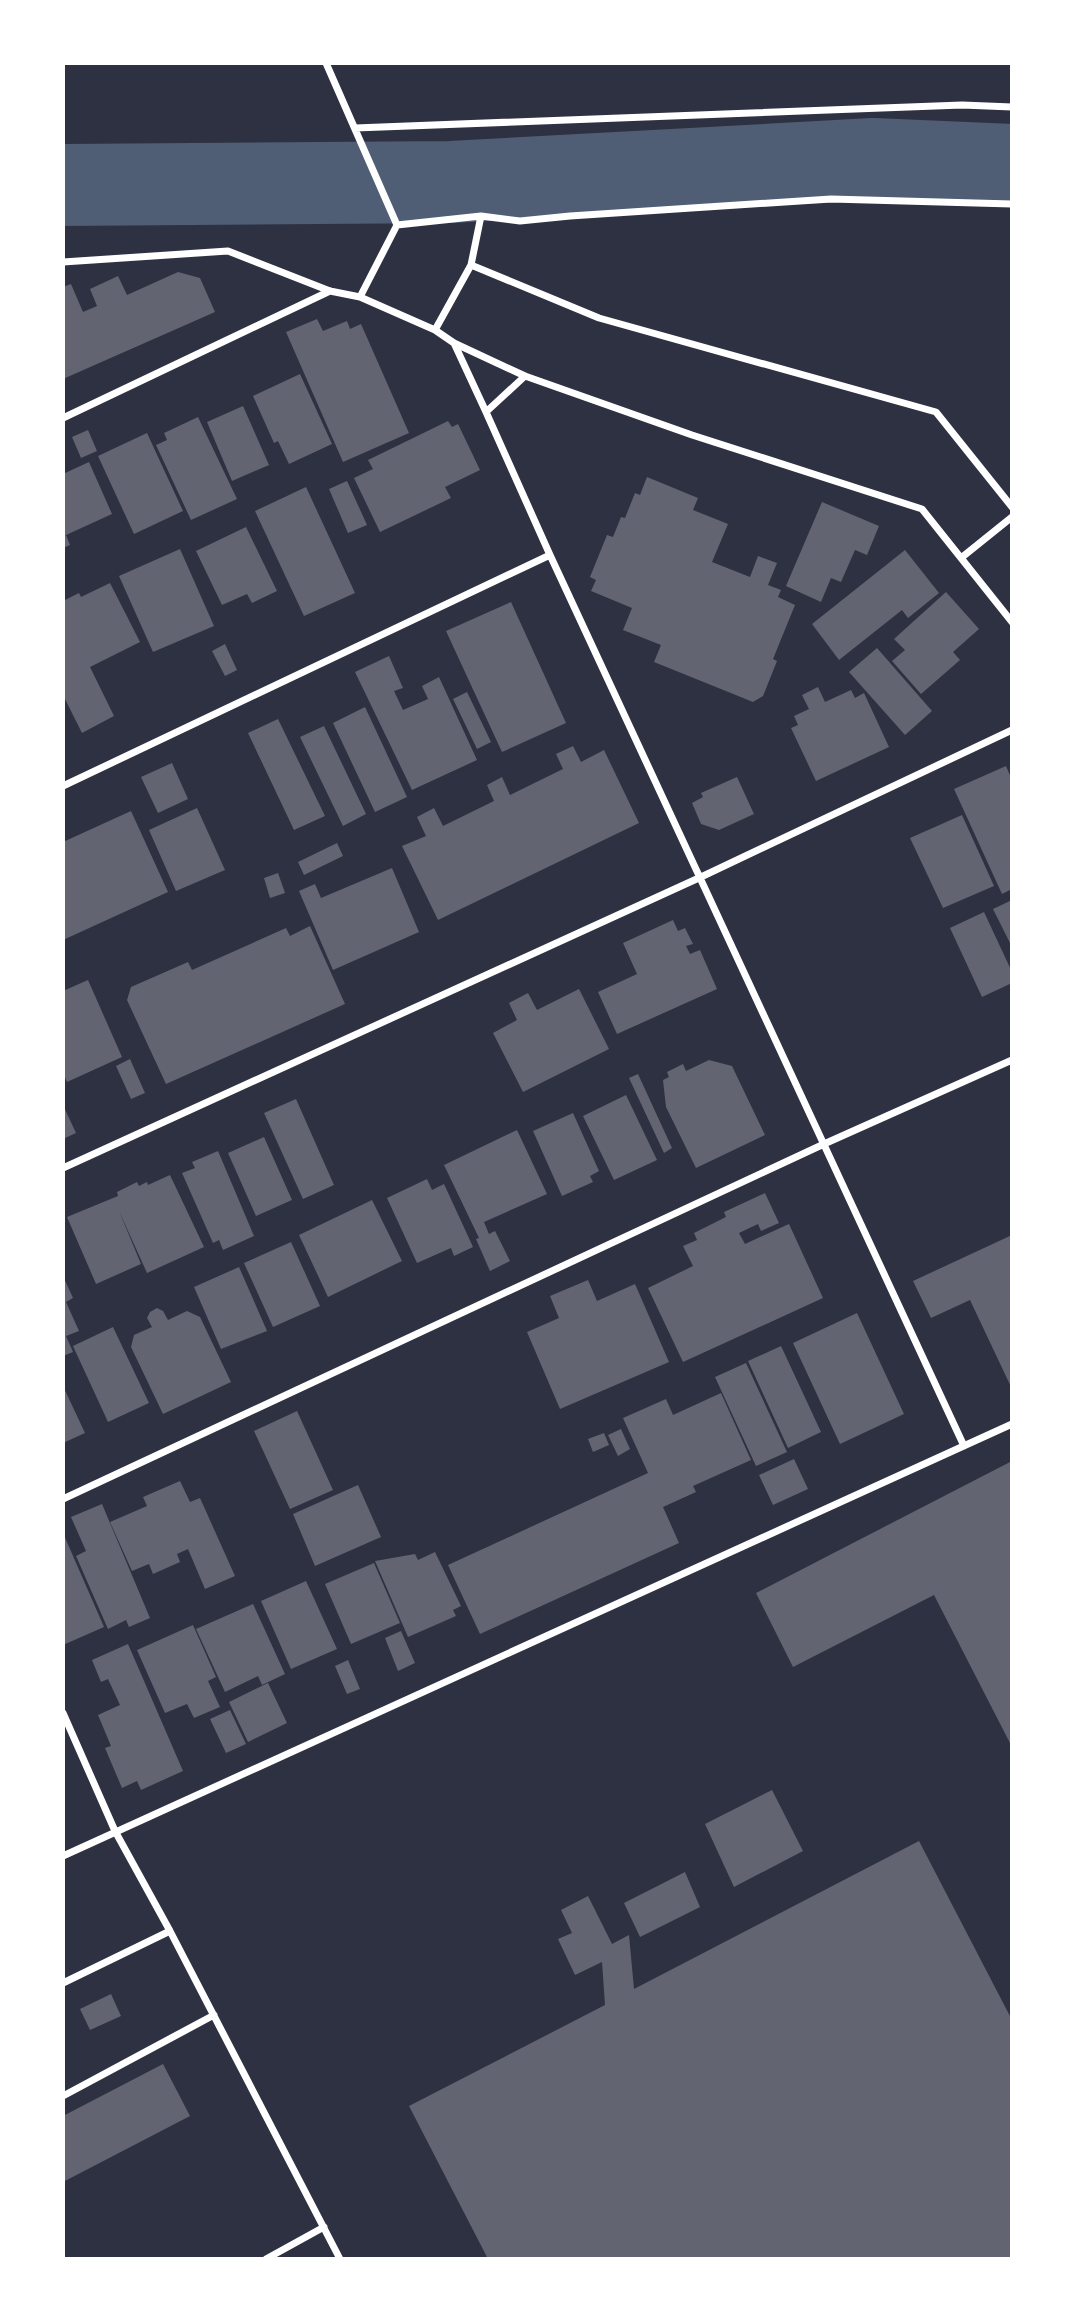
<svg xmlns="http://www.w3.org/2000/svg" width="1075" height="2322" viewBox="0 0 1075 2322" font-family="Figtree,sans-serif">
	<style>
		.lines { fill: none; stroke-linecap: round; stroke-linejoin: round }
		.river { stroke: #4f5d75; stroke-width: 82 }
		.building { fill: #626471 }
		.minor { stroke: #fff; stroke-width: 7 }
	</style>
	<rect width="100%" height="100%" fill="#2d3142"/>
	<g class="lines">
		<path class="river" d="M 63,185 L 451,182 L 873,159 L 1012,165"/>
	</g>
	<path class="building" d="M 178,272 L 200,278 L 215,312 L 63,379 L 63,287 L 71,284 L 83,312 L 97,306 L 90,289 L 118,276 L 127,295 Z
		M 317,319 L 323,331 L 347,321 L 350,329 L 361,324 L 409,433 L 343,462 L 286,332 Z
		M 300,374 L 332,444 L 289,464 L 278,441 L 274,443 L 253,396 Z
		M 243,406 L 269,465 L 232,481 L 207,422 Z
		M 198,417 L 237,499 L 191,520 L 156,445 L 167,440 L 164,433 Z
		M 448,421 L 452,427 L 458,424 L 480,470 L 445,487 L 451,498 L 380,532 L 354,478 L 373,469 L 368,460 Z
		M 88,430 L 97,451 L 81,458 L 72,437 Z
		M 147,433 L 183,511 L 134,534 L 98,456 Z
		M 89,462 L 112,514 L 66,535 L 70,545 L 63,548 L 63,474 Z
		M 647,477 L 698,498 L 693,510 L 728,524 L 712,562 L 750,577 L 758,556 L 777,563 L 768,585 L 781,590 L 778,597 L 795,605 L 773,659 L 777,661 L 763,696 L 753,702 L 654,662 L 661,645 L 623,630 L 632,608 L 591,591 L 596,580 L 590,577 L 607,535 L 613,537 L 621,517 L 625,518 L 635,493 L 640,495 Z
		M 347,481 L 367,525 L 348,533 L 329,489 Z
		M 306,487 L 355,593 L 304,616 L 255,511 Z
		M 822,502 L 879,526 L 867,555 L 855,550 L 841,582 L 831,578 L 821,602 L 786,586 Z
		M 246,527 L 277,591 L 252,603 L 247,594 L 222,605 L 196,551 Z
		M 180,549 L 214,626 L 153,652 L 119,576 Z
		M 905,550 L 939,593 L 908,618 L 902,610 L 839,660 L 812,624 Z
		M 110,583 L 140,642 L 90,667 L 114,716 L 82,733 L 63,695 L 63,601 L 79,593 L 81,597 Z
		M 946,592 L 979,629 L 953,652 L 960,660 L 921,694 L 892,661 L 905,650 L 894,639 Z
		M 511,602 L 566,723 L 502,752 L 446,631 Z
		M 225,644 L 237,670 L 225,676 L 212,651 Z
		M 877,648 L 932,711 L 905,735 L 849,672 Z
		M 389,656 L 403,688 L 394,691 L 403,710 L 428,699 L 422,686 L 439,677 L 477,760 L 412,790 L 355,672 Z
		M 818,687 L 825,702 L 851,690 L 855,698 L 864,693 L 889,747 L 816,781 L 791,728 L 798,725 L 794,716 L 809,709 L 802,695 Z
		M 467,692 L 491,742 L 477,749 L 453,699 Z
		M 365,707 L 407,797 L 375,812 L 333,723 Z
		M 278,719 L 325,816 L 294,830 L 248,733 Z
		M 324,726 L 366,814 L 343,826 L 300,737 Z
		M 573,746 L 581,762 L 604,750 L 639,823 L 438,920 L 402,846 L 426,836 L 417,817 L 434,808 L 443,826 L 494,801 L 487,785 L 502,777 L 510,795 L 563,769 L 556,754 Z
		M 172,763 L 188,799 L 158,813 L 141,777 Z
		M 1006,766 L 1012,780 L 1012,889 L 1002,894 L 954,789 Z
		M 737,777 L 754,814 L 719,830 L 701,824 L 692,803 L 703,797 L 701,793 Z
		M 197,808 L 225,870 L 176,891 L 149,830 Z
		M 131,811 L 168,892 L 63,940 L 63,842 Z
		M 962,815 L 994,886 L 943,908 L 910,838 Z
		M 337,843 L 343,856 L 304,875 L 298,862 Z
		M 392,868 L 419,932 L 333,970 L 299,891 L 315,884 L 321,898 Z
		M 278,873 L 285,893 L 270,898 L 264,878 Z
		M 1012,900 L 1012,947 L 993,909 Z
		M 984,912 L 1012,972 L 1012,983 L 982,997 L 950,928 Z
		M 673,920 L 678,931 L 685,928 L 693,944 L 686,946 L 690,954 L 700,950 L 717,989 L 617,1034 L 598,992 L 637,974 L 623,943 Z
		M 310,926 L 345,1004 L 166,1084 L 127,1000 L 131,987 L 188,962 L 192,970 L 286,928 L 290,936 Z
		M 88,980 L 122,1057 L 67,1082 L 63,1073 L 63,991 Z
		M 579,989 L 609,1049 L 523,1092 L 493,1033 L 517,1020 L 509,1003 L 528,993 L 537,1010 Z
		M 130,1059 L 145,1093 L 131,1099 L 116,1066 Z
		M 709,1060 L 732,1066 L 765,1135 L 696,1168 L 666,1107 L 663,1080 L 669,1077 L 667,1072 L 683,1064 L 686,1071 Z
		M 638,1074 L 672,1148 L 664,1153 L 629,1078 Z
		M 626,1095 L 657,1160 L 614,1180 L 583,1116 Z
		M 296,1099 L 334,1185 L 303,1199 L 264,1113 Z
		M 63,1105 L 76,1133 L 63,1139 Z
		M 573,1113 L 599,1171 L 590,1176 L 593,1182 L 562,1196 L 533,1131 Z
		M 517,1130 L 547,1194 L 484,1222 L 489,1234 L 495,1231 L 510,1261 L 490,1271 L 476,1239 L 479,1238 L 444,1165 Z
		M 264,1137 L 292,1200 L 256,1216 L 228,1153 Z
		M 218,1151 L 254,1236 L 223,1250 L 219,1240 L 213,1243 L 182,1173 L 195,1168 L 192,1162 Z
		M 170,1175 L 204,1247 L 147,1273 L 119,1211 L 141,1264 L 96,1284 L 67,1217 L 118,1196 L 117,1192 L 137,1182 L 139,1186 L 147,1182 L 148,1185 Z
		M 427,1179 L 432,1190 L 444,1184 L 473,1247 L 454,1256 L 451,1248 L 417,1263 L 387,1198 Z
		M 765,1193 L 779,1223 L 761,1231 L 758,1224 L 739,1233 L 745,1244 L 789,1224 L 823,1298 L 683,1362 L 648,1288 L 693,1266 L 683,1246 L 697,1240 L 694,1233 L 726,1217 L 724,1212 Z
		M 372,1200 L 402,1261 L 328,1297 L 299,1235 Z
		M 1012,1235 L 1012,1389 L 970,1300 L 931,1318 L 913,1281 Z
		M 291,1242 L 320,1306 L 273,1327 L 244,1263 Z
		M 239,1267 L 267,1331 L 221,1349 L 194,1287 Z
		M 63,1276 L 73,1298 L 66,1302 L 79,1331 L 66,1336 L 73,1352 L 63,1356 Z
		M 588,1280 L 597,1301 L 635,1284 L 669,1362 L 560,1409 L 527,1332 L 559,1318 L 550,1296 Z
		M 157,1308 L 163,1311 L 168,1320 L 187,1311 L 200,1317 L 231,1382 L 163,1414 L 131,1347 L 134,1335 L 152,1327 L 147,1318 L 150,1312 Z
		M 857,1313 L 904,1414 L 840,1444 L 793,1343 Z
		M 113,1327 L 149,1403 L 108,1422 L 73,1346 Z
		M 781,1346 L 821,1432 L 788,1448 L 748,1361 Z
		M 746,1363 L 787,1452 L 756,1466 L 715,1377 Z
		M 63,1386 L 85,1433 L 63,1443 Z
		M 721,1393 L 751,1460 L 693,1486 L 696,1492 L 663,1507 L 679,1543 L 480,1634 L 448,1565 L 648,1473 L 623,1418 L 666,1399 L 673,1415 Z
		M 297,1411 L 333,1490 L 290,1509 L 254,1431 Z
		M 621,1429 L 630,1449 L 618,1456 L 608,1435 Z
		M 604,1433 L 609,1445 L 593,1452 L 588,1439 Z
		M 794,1459 L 808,1489 L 773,1505 L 759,1475 Z
		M 1012,1461 L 1012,1747 L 934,1595 L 793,1667 L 756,1593 Z
		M 180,1481 L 190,1502 L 200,1498 L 235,1576 L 205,1589 L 188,1549 L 177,1554 L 180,1562 L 153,1574 L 149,1564 L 132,1571 L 110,1522 L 147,1506 L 143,1497 Z
		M 358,1485 L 381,1537 L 315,1566 L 293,1514 Z
		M 102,1504 L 150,1618 L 129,1627 L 126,1620 L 108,1629 L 76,1556 L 86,1551 L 71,1517 Z
		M 63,1533 L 104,1627 L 63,1645 Z
		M 435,1552 L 461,1606 L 453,1610 L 456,1616 L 408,1637 L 375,1561 L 415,1554 L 418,1560 Z
		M 374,1563 L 400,1623 L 351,1644 L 325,1584 Z
		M 306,1581 L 337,1649 L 291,1669 L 261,1601 Z
		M 253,1604 L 285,1674 L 262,1685 L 258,1676 L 225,1692 L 196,1629 Z
		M 193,1625 L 216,1677 L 208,1681 L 220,1707 L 194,1718 L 187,1704 L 165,1713 L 137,1650 Z
		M 401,1631 L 415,1663 L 398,1671 L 385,1638 Z
		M 128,1644 L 183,1771 L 141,1790 L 137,1781 L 122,1788 L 105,1748 L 111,1746 L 98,1715 L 120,1705 L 108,1679 L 101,1682 L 92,1660 Z
		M 348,1660 L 360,1689 L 347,1694 L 335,1666 Z
		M 268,1683 L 287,1723 L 248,1742 L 229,1702 Z
		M 230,1710 L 246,1744 L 226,1753 L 210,1719 Z
		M 772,1790 L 803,1851 L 734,1887 L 705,1824 Z
		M 919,1841 L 1012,2020 L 1012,2259 L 488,2259 L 409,2106 L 605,2005 L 602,1962 L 575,1975 L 558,1939 L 572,1933 L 561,1910 L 588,1896 L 612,1944 L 629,1935 L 634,1989 Z
		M 685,1872 L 700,1907 L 640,1937 L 624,1903 Z
		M 111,1994 L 121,2016 L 90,2030 L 80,2009 Z
		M 163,2064 L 190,2116 L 63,2182 L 63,2116 Z"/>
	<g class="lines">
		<path class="minor" d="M 326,63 L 397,225 L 360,297
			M 355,128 L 962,105 L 1012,107
			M 481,216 L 520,221 L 570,216 L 831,199 L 1012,204
			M 397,225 L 481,216 L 471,265 L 599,318 L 936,412 L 1012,507
			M 63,262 L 228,251 L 330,291 L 360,297 L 435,330 L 454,343 L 525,376 L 692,435 L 922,509 L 1012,622
			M 435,330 L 471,265
			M 454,343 L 486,412
			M 525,376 L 486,412 L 550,555 L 964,1446
			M 63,418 L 330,291
			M 961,558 L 1012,517
			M 63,786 L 550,555
			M 63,1168 L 701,877 L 1012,730
			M 63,1499 L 824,1144 L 1012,1060
			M 63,1713 L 115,1831 L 170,1931 L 340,2259
			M 63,1856 L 1012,1424
			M 63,1983 L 170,1931
			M 63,2096 L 214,2015
			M 266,2259 L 324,2227"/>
	</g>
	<rect width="1075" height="2322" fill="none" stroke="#ffffff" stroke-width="130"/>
</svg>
